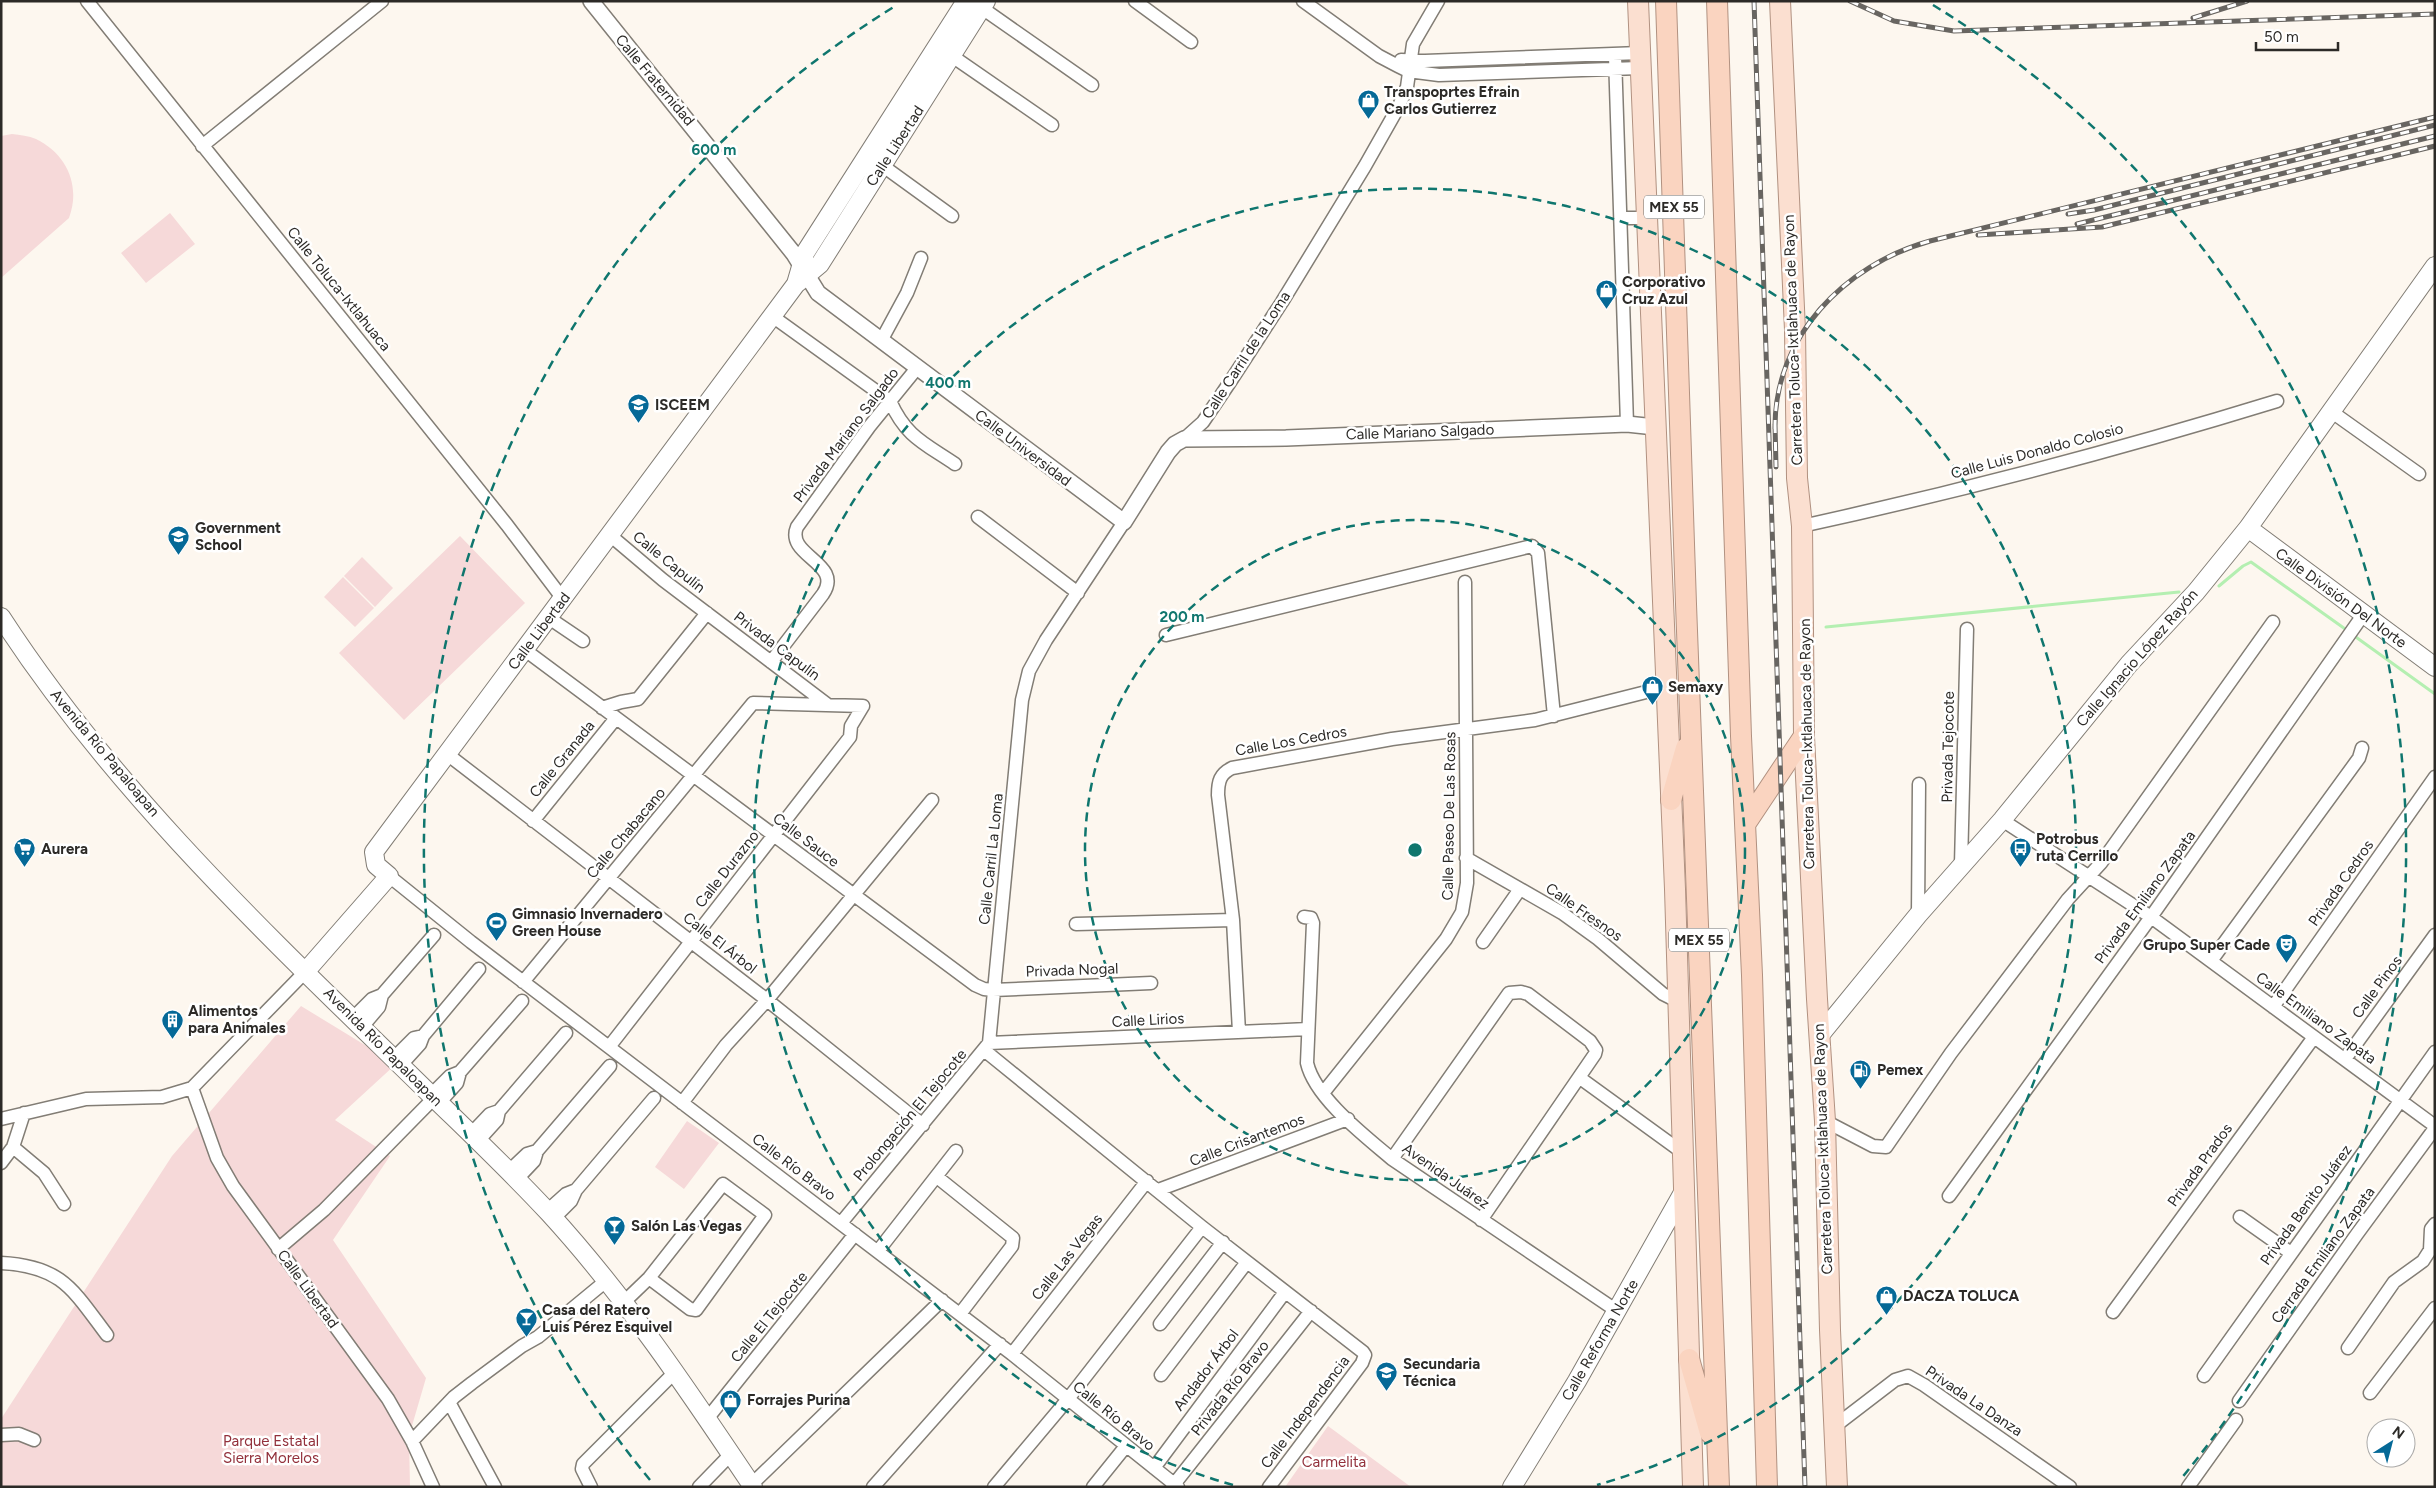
<svg xmlns="http://www.w3.org/2000/svg" width="2436" height="1488" viewBox="0 0 2436 1488" font-family="Figtree,sans-serif">
	<style>
		.green { fill: #f6d9d9 }
		.lines { fill: none; stroke-linecap: round; stroke-linejoin: round }
		.stream { stroke: #b4efb1; stroke-width: 3 }
		.minor-casing { stroke: #827d75; stroke-width: 15 }
		.tertiary-casing { stroke: #827d75; stroke-width: 18 }
		.secondary-casing { stroke: #827d75; stroke-width: 20 }
		.primary-casing { stroke: #b19180; stroke-width: 22 }
		.trunk-casing { stroke: #b19180; stroke-width: 22 }
		.minor { stroke: #fff; stroke-width: 12 }
		.tertiary { stroke: #fff; stroke-width: 15 }
		.secondary { stroke: #fff; stroke-width: 18 }
		.primary { stroke: #fbdfd0; stroke-width: 20 }
		.trunk { stroke: #fad4c0; stroke-width: 20 }
		.rail-casing { stroke: #686561; stroke-width: 5 }
		.rail { stroke: #fff; stroke-width: 3; stroke-dasharray: 9; stroke-linecap: butt }
		.ring { fill: none; stroke: #0f766e; stroke-width: 2.5; stroke-dasharray: 9 6 }
		.labels { text-anchor: middle; stroke-width: 5; stroke-linejoin: round; paint-order: stroke }
		.shield { fill: #fff; stroke: #6b6a68; stroke-width: 1 }
		.shield-label { font-size: 14px; font-weight: bold; fill: #2c2a27 }
		.street-label { font-size: 15px; fill: #2c2a27; stroke: #fff }
		.poi-label { font-size: 15px; font-weight: bold; fill: #2c2a27; stroke: #fff; text-anchor: start }
		.park-label { font-size: 15px; fill: #92303b; stroke: #fff }
		.centre { fill: #0f766e; stroke: #fff; stroke-width: 2.5 }
		.ring-label { font-size: 15px; text-anchor: middle; font-weight: bold; fill: #0f766e; stroke: #fff; stroke-width: 5; stroke-linejoin: round; paint-order: stroke }
	</style>
	<rect width="100%" height="100%" fill="#fdf7ef"/>
	<path class="green" d="M 12,134 C 20,135 29,136 36,139 C 67,154 81,186 69,218 L 1,278 L 1,136 Z
		M 170,213 L 195,244 L 146,283 L 121,253 Z
		M 460,536 L 525,603 L 404,720 L 339,653 Z
		M 362,557 L 393,588 L 375,607 L 344,576 Z
		M 343,577 L 374,608 L 355,627 L 324,597 Z
		M 301,1006 L 396,1064 L 335,1120 L 390,1156 L 333,1240 L 426,1378 L 409,1436 L 410,1487 L 1,1487 L 1,1419 L 172,1156 Z
		M 687,1121 L 719,1143 L 684,1189 L 655,1167 Z
		M 1328,1426 L 1411,1487 L 1285,1487 Z"/>
	<g class="lines">
		<path class="stream" d="M 2219,586 L 2243,566 L 2251,562 L 2348,631
			M 1826,627 L 2179,592
			M 2353,635 L 2435,694"/>
		<defs>
			<path id="minor" d="M 87,1 L 507,525 L 563,599
				M 1135,1 L 1191,42
				M 1303,1 L 1379,56 L 1398,66 L 1408,71 L 1439,75 L 1640,68
				M 982,8 L 1092,85
				M 952,56 L 1052,125
				M 1615,56 L 1627,424
				M 1401,60 L 1425,61 L 1640,53
				M 202,146 L 382,1
				M 883,166 L 952,216
				M 1621,218 L 1646,218
				M 772,316 L 890,401 C 906,437 924,443 955,464
				M 881,341 L 907,293 L 921,258
				M 2332,412 L 2419,474
				M 1184,439 L 1203,422 L 1230,382 L 1282,302 L 1365,166 L 1399,106 L 1407,87 L 1413,44 L 1438,1
				M 978,517 L 1078,593
				M 1802,526 C 1962,491 2121,449 2277,401
				M 611,536 L 663,580 L 828,705
				M 549,618 L 583,641
				M 1166,635 L 1532,546 L 1538,553 L 1554,716
				M 525,650 L 975,985 L 984,989 L 993,990 L 1151,983
				M 771,662 L 823,594 C 844,563 785,556 797,527 L 869,427 L 917,368
				M 602,708 L 621,702 L 638,699 L 707,613
				M 447,754 L 767,1000 L 923,1125
				M 2002,820 L 2151,917 L 2435,1126
				M 533,821 L 616,718
				M 1466,858 L 1562,913 L 1598,939 L 1663,994 L 1677,1001
				M 1961,865 L 1967,629
				M 389,876 L 471,942 L 1012,1354 L 1178,1487
				M 1918,915 L 1919,784
				M 1304,917 L 1311,918 L 1313,923 L 1307,1063 C 1315,1098 1365,1136 1392,1159 L 1617,1311
				M 1076,924 L 1233,920
				M 1483,942 L 1520,889
				M 2211,961 L 2359,758 L 2362,748
				M 523,982 L 753,703 L 863,706
				M 2273,1007 L 2435,777
				M 353,1018 L 372,999 L 382,995
				M 362,1027 L 379,1007 L 382,995 L 434,935
				M 1239,1032 L 1233,920 L 1218,795 C 1218,781 1220,774 1232,768 L 1392,739 L 1535,720 L 1666,687
				M 989,1043 L 1308,1029
				M 609,1047 L 850,737 L 851,726 L 863,706
				M 984,1050 L 1202,1227 L 1363,1352 L 1365,1355 L 1362,1363 L 1269,1487
				M 394,1058 L 414,1038 L 423,1036
				M 2345,1059 L 2435,935
				M 401,1065 L 420,1044 L 423,1036 L 479,969
				M 1580,1078 L 1682,1152
				M 192,1088 L 217,1158 L 233,1186 L 388,1399 L 412,1441 L 433,1487
				M 1323,1093 L 1446,939 L 1462,912 L 1467,883 L 1465,582
				M 431,1095 L 450,1076 L 460,1072 L 522,1001
				M 439,1103 L 457,1083 L 460,1072
				M 682,1103 L 726,1045 L 767,1000 L 932,800
				M 1,1119 L 86,1099 L 162,1097 L 192,1088 L 306,971
				M 1825,1121 L 1873,1146 L 1886,1147 L 1951,1053 L 2068,899 L 2101,863 L 2273,622
				M 471,1134 L 490,1114 L 499,1111
				M 478,1141 L 497,1120 L 499,1111 L 566,1033
				M 13,1147 L 44,1173 L 64,1204
				M 1392,1159 L 1509,993 L 1521,992 L 1528,994 L 1590,1041 L 1596,1050 L 1595,1054 L 1481,1220
				M 1,1163 L 13,1147 L 24,1113
				M 509,1171 L 527,1154 L 537,1151
				M 937,1177 L 1013,1238 L 1012,1246 L 960,1314
				M 517,1179 L 534,1161 L 537,1151 L 610,1066
				M 1158,1190 L 1348,1119
				M 1949,1196 L 2151,917 L 2363,615
				M 547,1211 L 566,1194 L 576,1190
				M 2240,1217 L 2291,1253
				M 554,1218 L 571,1201 L 576,1190 L 654,1098
				M 841,1223 L 989,1043 L 1022,700 L 1029,671 L 1046,640 L 1124,522
				M 278,1249 L 324,1210 L 434,1098
				M 878,1251 L 956,1151
				M 1,1263 C 62,1266 73,1290 107,1335
				M 623,1303 L 649,1278 L 723,1184 L 765,1215 L 696,1310 L 690,1309 L 649,1278
				M 2113,1312 L 2314,1037
				M 1160,1324 L 1223,1242
				M 2348,1348 L 2394,1282 L 2423,1261 L 2430,1250 L 2431,1229 L 2435,1224
				M 1012,1354 L 1147,1181
				M 1161,1375 L 1247,1262
				M 2204,1376 L 2435,1052
				M 2370,1393 L 2435,1308
				M 2239,1401 L 2357,1234 L 2435,1128
				M 449,1402 L 495,1487
				M 707,1419 L 855,1234
				M 1835,1426 L 1895,1380 L 1908,1376 L 1924,1385 L 2070,1487
				M 1,1435 L 19,1434 L 34,1440
				M 412,1441 L 454,1397 L 472,1383 L 522,1346 L 538,1337 L 606,1281
				M 1154,1468 L 1285,1292
				M 752,1484 L 942,1300
				M 591,1487 L 582,1469 L 583,1464 L 674,1373
				M 699,1487 L 731,1454
				M 873,1487 L 1000,1344
				M 994,1487 L 1068,1399 L 1202,1227
				M 1093,1487 L 1126,1446
				M 1172,1487 L 1311,1311
				M 2188,1487 L 2236,1420"/>
			<path id="tertiary" d="M 591,1 L 794,254 L 818,293 L 1124,522 L 1168,452 L 1175,444 L 1184,439 L 1286,438 L 1627,424 L 1655,427"/>
			<path id="secondary" d="M 796,284 L 820,264 L 986,1
				M 2248,528 L 2435,667
				M 1,617 C 119,799 281,948 434,1098 C 473,1136 512,1173 549,1213 C 626,1297 690,1393 753,1487
				M 306,971 L 389,876 L 376,865 L 374,852 L 796,284 L 805,253 L 966,1
				M 1820,1035 L 1918,915 L 2002,820 L 2129,664 L 2196,592 L 2248,528 L 2435,266
				M 1512,1487 L 1577,1381 L 1684,1191"/>
			<path id="primary" d="M 1638,1 L 1675,889 L 1693,1487
				M 1780,1 L 1795,330 L 1797,478 L 1802,526 L 1804,736 L 1817,999 L 1825,1121 L 1830,1330 L 1837,1487"/>
			<path id="trunk" d="M 1666,1 L 1686,604 L 1719,1487
				M 1717,1 L 1741,736 L 1752,975 L 1767,1487
				M 1671,800 L 1686,748
				M 1746,823 L 1804,736
				M 1689,1359 L 1710,1433"/>
		</defs>
		<use href="#minor" class="minor-casing"/>
		<use href="#tertiary" class="tertiary-casing"/>
		<use href="#secondary" class="secondary-casing"/>
		<use href="#primary" class="primary-casing"/>
		<use href="#trunk" class="trunk-casing"/>
		<use href="#minor" class="minor"/>
		<use href="#tertiary" class="tertiary"/>
		<use href="#secondary" class="secondary"/>
		<use href="#primary" class="primary"/>
		<use href="#trunk" class="trunk"/>
		<defs>
			<path id="rail" d="M 1754,1 L 1805,1487
				M 1850,1 L 1894,21 L 1954,31 L 2435,14
				M 2193,18 L 2247,1
				M 2068,214 L 2094,210 L 2435,125
				M 2077,224 L 2435,136
				M 1978,235 L 2102,227 L 2435,146
				M 1775,424 L 1776,467
				M 1775,429 C 1774,337 1844,265 1930,241 L 2435,117"/>
		</defs>
		<use href="#rail" class="rail-casing"/>
		<use href="#rail" class="rail"/>
	</g>
	<g class="ring">
		<circle cx="1415" cy="850" r="330"/>
		<path d="M1233 1485A661 661 0 1 1 1597 1485"/>
		<path d="M650 1480A991 991 0 0 1 897 5M1933 5A991 991 0 0 1 2180 1480"/>
	</g>
	<defs>
		<symbol id="shop-pin" viewBox="-11 -11 22 30"><path d="M0 17L-7.5 6A9.5 9.5 0 1 1 7.5 6Z" fill="#056997" stroke="#fff"/><path d="M-5-2.5h2.3a2.7 3.5 0 0 1 5.4 0H5L5.5 6h-11ZM-1.5-2.5h3a1.5 2.3 0 0 0-3 0Z" fill="#fff"/></symbol>
		<symbol id="university-pin" viewBox="-11 -11 22 30"><path d="M0 17L-7.5 6A9.5 9.5 0 1 1 7.5 6Z" fill="#056997" stroke="#fff"/><path d="M0-5L7-2L0 1L-7-2ZM-4 1L0 2.5L4 1V4Q0 6-4 4Z" fill="#fff"/></symbol>
		<symbol id="school-pin" viewBox="-11 -11 22 30"><path d="M0 17L-7.5 6A9.5 9.5 0 1 1 7.5 6Z" fill="#056997" stroke="#fff"/><path d="M0-5L7-2L0 1L-7-2ZM-4 1L0 2.5L4 1V4Q0 6-4 4Z" fill="#fff"/></symbol>
		<symbol id="bus-pin" viewBox="-11 -11 22 30"><path d="M0 17L-7.5 6A9.5 9.5 0 1 1 7.5 6Z" fill="#056997" stroke="#fff"/><path d="M-5-6H5V4H4V6H2V4H-2V6H-4V4H-5ZM-3.5-4V0h7V-4ZM-3.5 1.2v1.5H-2V1.2ZM2 1.2v1.5H3.5V1.2Z" fill="#fff"/></symbol>
		<symbol id="supermarket-pin" viewBox="-11 -11 22 30"><path d="M0 17L-7.5 6A9.5 9.5 0 1 1 7.5 6Z" fill="#056997" stroke="#fff"/><path d="M-6-5.5h2.5l.6 2H6L4.5 2H-2.5L-4.4-4H-6ZM-1.5 3.2a1.3 1.3 0 1 0 .1 0ZM3 3.2a1.3 1.3 0 1 0 .1 0Z" fill="#fff"/></symbol>
		<symbol id="stadium-pin" viewBox="-11 -11 22 30"><path d="M0 17L-7.5 6A9.5 9.5 0 1 1 7.5 6Z" fill="#056997" stroke="#fff"/><path d="M0-5a6.5 5 0 1 0 0 10a6.5 5 0 1 0 0-10ZM-3.5-1.8h7v3.6h-7Z" fill="#fff"/></symbol>
		<symbol id="theatre-pin" viewBox="-11 -11 22 30"><path d="M0 17L-7.5 6A9.5 9.5 0 1 1 7.5 6Z" fill="#056997" stroke="#fff"/><path d="M-5-5.5Q0-4 5-5.5V0Q5 5 0 6Q-5 5-5 0ZM-3.3-2.5H-1v1.5H-3.3ZM1-2.5H3.3v1.5H1ZM-2.8 1Q0 5.5 2.8 1Z" fill="#fff"/></symbol>
		<symbol id="building-pin" viewBox="-11 -11 22 30"><path d="M0 17L-7.5 6A9.5 9.5 0 1 1 7.5 6Z" fill="#056997" stroke="#fff"/><path d="M-4-6H4V6H1V3H-1V6H-4ZM-2.5-4.3h1.7v1.8h-1.7ZM.8-4.3h1.7v1.8H.8ZM-2.5-1h1.7V.8h-1.7ZM.8-1h1.7V.8H.8Z" fill="#fff"/></symbol>
		<symbol id="fuel-pin" viewBox="-11 -11 22 30"><path d="M0 17L-7.5 6A9.5 9.5 0 1 1 7.5 6Z" fill="#056997" stroke="#fff"/><path d="M-5.5-6h7V0h2V4h1.3V-2.5L3-4.5l.8-.8L6-3V5H2.5V1h-1V6h-7ZM-4.2-4.7v3.2H.2V-4.7Z" fill="#fff"/></symbol>
		<symbol id="bar-pin" viewBox="-11 -11 22 30"><path d="M0 17L-7.5 6A9.5 9.5 0 1 1 7.5 6Z" fill="#056997" stroke="#fff"/><path d="M-6-5H6L.8 .8V4.5H3.5V6h-7V4.5H-.8V.8Z" fill="#fff"/></symbol>
	</defs>
	<g fill-rule="evenodd">
		<use href="#shop-pin" x="1356" y="88" width="25" height="34"/>
		<use href="#shop-pin" x="1594" y="278" width="25" height="34"/>
		<use href="#university-pin" x="626" y="392" width="25" height="34"/>
		<use href="#school-pin" x="166" y="524" width="25" height="34"/>
		<use href="#shop-pin" x="1640" y="674" width="25" height="34"/>
		<use href="#bus-pin" x="2008" y="836" width="25" height="34"/>
		<use href="#supermarket-pin" x="12" y="836" width="25" height="34"/>
		<use href="#stadium-pin" x="484" y="910" width="25" height="34"/>
		<use href="#theatre-pin" x="2274" y="932" width="25" height="34"/>
		<use href="#building-pin" x="160" y="1008" width="25" height="34"/>
		<use href="#fuel-pin" x="1848" y="1058" width="25" height="34"/>
		<use href="#bar-pin" x="602" y="1214" width="25" height="34"/>
		<use href="#shop-pin" x="1874" y="1284" width="25" height="34"/>
		<use href="#bar-pin" x="514" y="1306" width="25" height="34"/>
		<use href="#school-pin" x="1374" y="1360" width="25" height="34"/>
		<use href="#shop-pin" x="718" y="1388" width="25" height="34"/>
	</g>
	<g class="labels">
		<g class="shield">
			<rect x="1644" y="195.5" width="60" height="23" rx="4"/>
			<rect x="1669" y="928.5" width="60" height="23" rx="4"/>
		</g>
		<g class="shield-label">
			<text x="1674" y="212">MEX 55</text>
			<text x="1699" y="945">MEX 55</text>
		</g>
		<g class="street-label">
			<text transform="translate(655 80) rotate(50)" y="5">Calle Fraternidad</text>
			<text transform="translate(895 146) rotate(-57)" y="5">Calle Libertad</text>
			<text transform="translate(339 289) rotate(51)" y="5">Calle Toluca-Ixtlahuaca</text>
			<text transform="translate(1793 340) rotate(-92)" y="5">Carretera Toluca-Ixtlahuaca de Rayon</text>
			<text transform="translate(1246 355) rotate(-57)" y="5">Calle Carril de la Loma</text>
			<text transform="translate(1420 432) rotate(-2)" y="5">Calle Mariano Salgado</text>
			<text transform="translate(846 435) rotate(-53)" y="5">Privada Mariano Salgado</text>
			<text transform="translate(1023 448) rotate(37)" y="5">Calle Universidad</text>
			<text transform="translate(2037 451) rotate(-15)" y="5">Calle Luis Donaldo Colosio</text>
			<text transform="translate(669 562) rotate(39)" y="5">Calle Capulín</text>
			<text transform="translate(2341 598) rotate(36)" y="5">Calle División Del Norte</text>
			<text transform="translate(539 631) rotate(-53)" y="5">Calle Libertad</text>
			<text transform="translate(777 646) rotate(37)" y="5">Privada Capulín</text>
			<text transform="translate(2137 658) rotate(-49)" y="5">Calle Ignacio López Rayón</text>
			<text transform="translate(1291 741) rotate(-10)" y="5">Calle Los Cedros</text>
			<text transform="translate(1807 744) rotate(-91)" y="5">Carretera Toluca-Ixtlahuaca de Rayon</text>
			<text transform="translate(1948 747) rotate(-89)" y="5">Privada Tejocote</text>
			<text transform="translate(105 753) rotate(50)" y="5">Avenida Río Papaloapan</text>
			<text transform="translate(562 759) rotate(-51)" y="5">Calle Granada</text>
			<text transform="translate(1449 816) rotate(-89)" y="5">Calle Paseo De Las Rosas</text>
			<text transform="translate(626 833) rotate(-50)" y="5">Calle Chabacano</text>
			<text transform="translate(806 840) rotate(37)" y="5">Calle Sauce</text>
			<text transform="translate(991 859) rotate(-84)" y="5">Calle Carril La Loma</text>
			<text transform="translate(727 869) rotate(-52)" y="5">Calle Durazno</text>
			<text transform="translate(2341 883) rotate(-55)" y="5">Privada Cedros</text>
			<text transform="translate(2145 897) rotate(-54)" y="5">Privada Emiliano Zapata</text>
			<text transform="translate(1584 912) rotate(35)" y="5">Calle Fresnos</text>
			<text transform="translate(720 943) rotate(38)" y="5">Calle El Árbol</text>
			<text transform="translate(1072 970) rotate(-2)" y="5">Privada Nogal</text>
			<text transform="translate(2377 987) rotate(-54)" y="5">Calle Pinos</text>
			<text transform="translate(2316 1018) rotate(36)" y="5">Calle Emiliano Zapata</text>
			<text transform="translate(1148 1020) rotate(-3)" y="5">Calle Lirios</text>
			<text transform="translate(383 1047) rotate(45)" y="5">Avenida Río Papaloapan</text>
			<text transform="translate(910 1115) rotate(-50)" y="5">Prolongación El Tejocote</text>
			<text transform="translate(1247 1140) rotate(-21)" y="5">Calle Crisantemos</text>
			<text transform="translate(1823 1149) rotate(-92)" y="5">Carretera Toluca-Ixtlahuaca de Rayon</text>
			<text transform="translate(2200 1165) rotate(-54)" y="5">Privada Prados</text>
			<text transform="translate(794 1167) rotate(37)" y="5">Calle Río Bravo</text>
			<text transform="translate(1446 1176) rotate(35)" y="5">Avenida Juárez</text>
			<text transform="translate(2306 1205) rotate(-54)" y="5">Privada Benito Juárez</text>
			<text transform="translate(2323 1255) rotate(-54)" y="5">Cerrada Emiliano Zapata</text>
			<text transform="translate(1067 1257) rotate(-52)" y="5">Calle Las Vegas</text>
			<text transform="translate(308 1289) rotate(54)" y="5">Calle Libertad</text>
			<text transform="translate(769 1317) rotate(-51)" y="5">Calle El Tejocote</text>
			<text transform="translate(1600 1340) rotate(-60)" y="5">Calle Reforma Norte</text>
			<text transform="translate(1206 1370) rotate(-53)" y="5">Andador Árbol</text>
			<text transform="translate(1230 1388) rotate(-52)" y="5">Privada Río Bravo</text>
			<text transform="translate(1974 1401) rotate(34)" y="5">Privada La Danza</text>
			<text transform="translate(1305 1412) rotate(-53)" y="5">Calle Independencia</text>
			<text transform="translate(1114 1416) rotate(39)" y="5">Calle Río Bravo</text>
		</g>
		<g class="poi-label">
			<text x="1384" y="97">Transpoprtes Efrain<tspan x="1384" dy="17">Carlos Gutierrez</tspan></text>
			<text x="1622" y="287">Corporativo<tspan x="1622" dy="17">Cruz Azul</tspan></text>
			<text x="655" y="410">ISCEEM</text>
			<text x="195" y="533">Government<tspan x="195" dy="17">School</tspan></text>
			<text x="1668" y="692">Semaxy</text>
			<text x="2036" y="844">Potrobus<tspan x="2036" dy="17">ruta Cerrillo</tspan></text>
			<text x="41" y="854">Aurera</text>
			<text x="512" y="919">Gimnasio Invernadero<tspan x="512" dy="17">Green House</tspan></text>
			<text x="2270" y="950" text-anchor="end">Grupo Super Cade</text>
			<text x="188" y="1016">Alimentos<tspan x="188" dy="17">para Animales</tspan></text>
			<text x="1877" y="1075">Pemex</text>
			<text x="631" y="1231">Salón Las Vegas</text>
			<text x="1903" y="1301">DACZA TOLUCA</text>
			<text x="542" y="1315">Casa del Ratero<tspan x="542" dy="17">Luis Pérez Esquivel</tspan></text>
			<text x="1403" y="1369">Secundaria<tspan x="1403" dy="17">Técnica</tspan></text>
			<text x="747" y="1405">Forrajes Purina</text>
		</g>
		<g class="park-label">
			<text x="271" y="1446">Parque Estatal<tspan x="271" dy="17">Sierra Morelos</tspan></text>
			<text x="1334" y="1467">Carmelita</text>
		</g>
	</g>
	<circle cx="1415" cy="850" r="8" class="centre"/>
	<g class="ring-label">
		<text x="714" y="155">600 m</text>
		<text x="948" y="388">400 m</text>
		<text x="1182" y="622">200 m</text>
	</g>
	<rect width="2436" height="1488" fill="none" stroke="#2c2a27" stroke-width="5"/>
	<g transform="translate(2391 1443) rotate(36)"><circle r="24" fill="#ffffff" stroke="#abaaa9"/>
	<path d="M0-4L9 19L0 12L-9 19Z" fill="#056997"/>
	<text y="-8" font-size="14" font-weight="bold" text-anchor="middle" fill="#2c2a27">N</text>
	</g>
	<path d="M2256 42v8h82v-8" fill="none" stroke="#2c2a27" stroke-width="2.5"/>
	<text x="2264" y="42" font-size="15" fill="#2c2a27" stroke="#ffffff" stroke-width="4" paint-order="stroke">50 m</text>
</svg>
